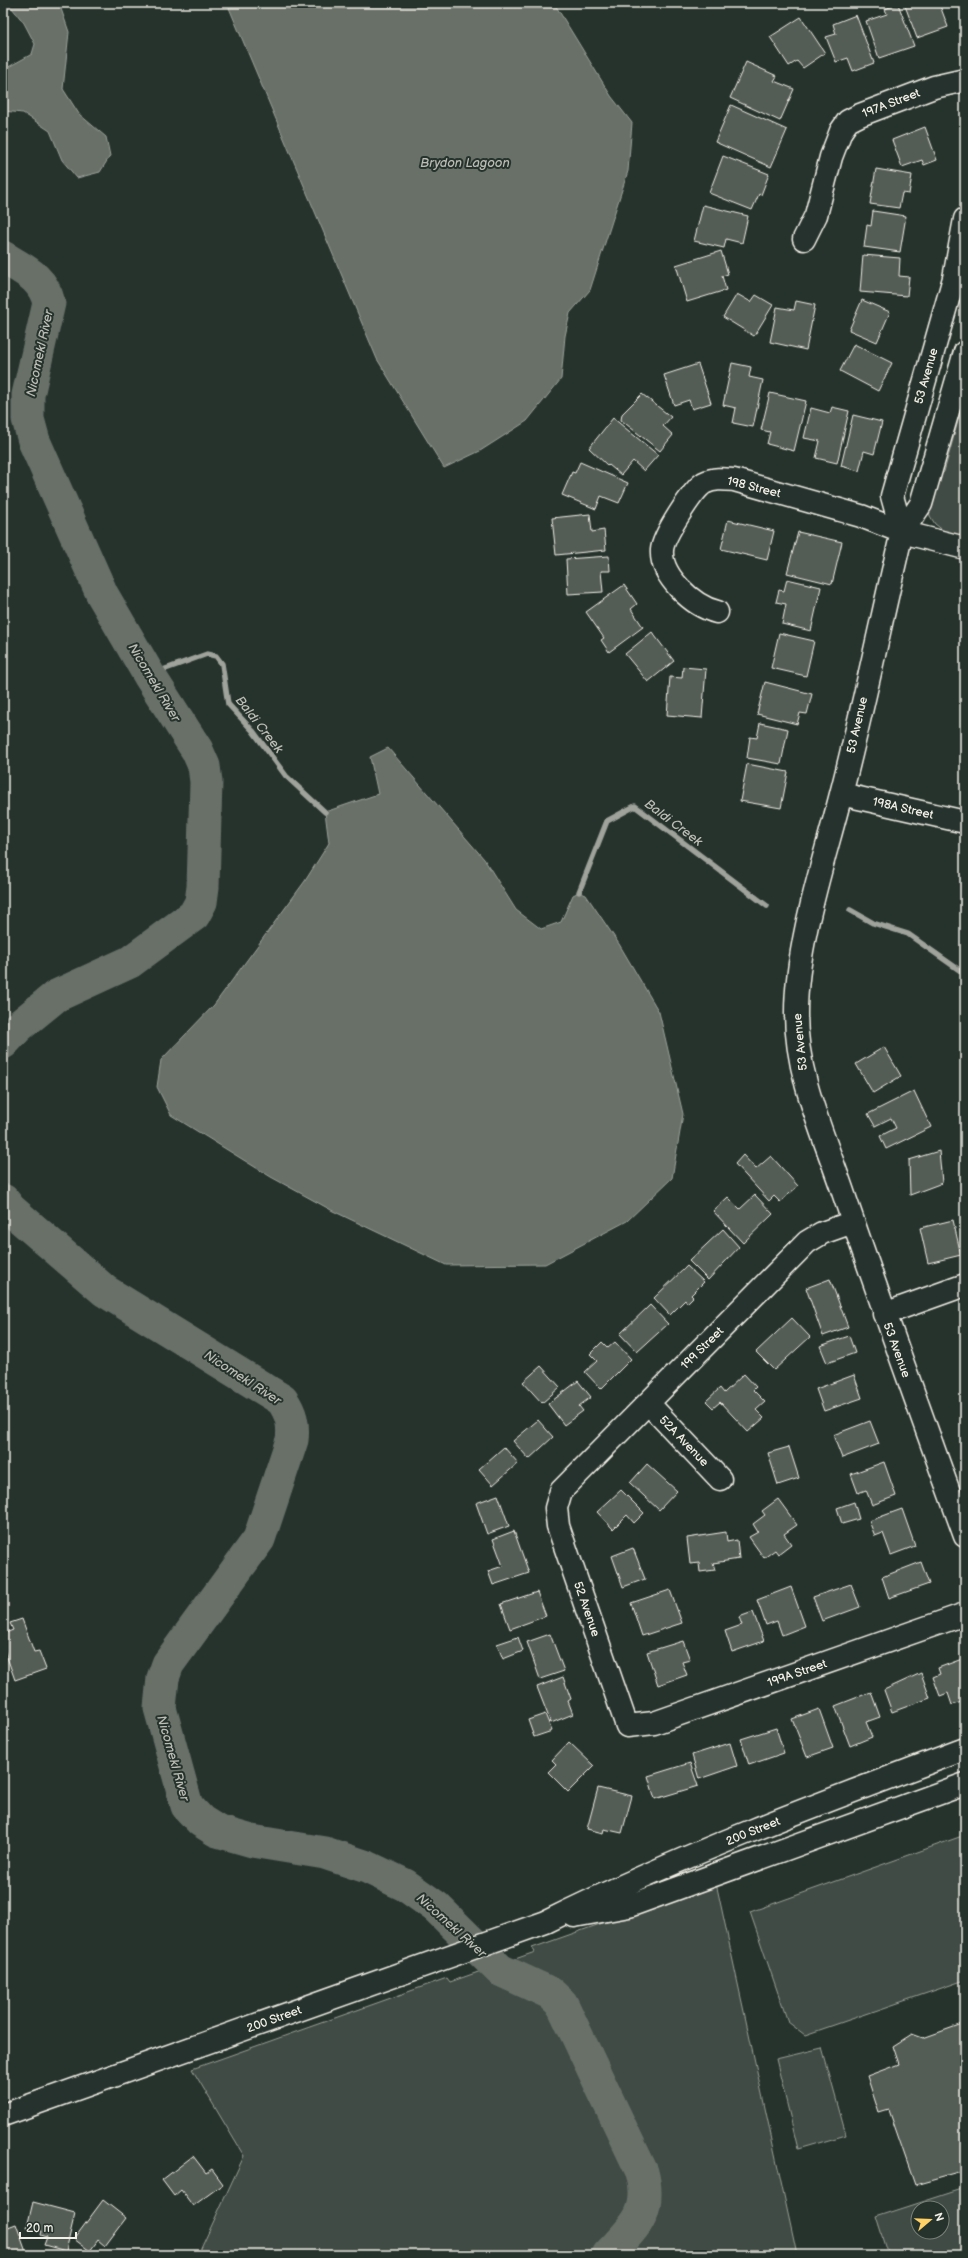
<svg xmlns="http://www.w3.org/2000/svg" width="968" height="2258" viewBox="0 0 968 2258" font-family="'Balsamiq Sans',sans-serif">
	<style>
		.green { fill: #414b45; stroke: #9a9e96; fill-rule: evenodd }
		.water { fill: #676f68; stroke: #9fa39b }
		.lines { fill: none; stroke-linecap: round; stroke-linejoin: round }
		.stream { stroke: #9fa39b; stroke-width: 5.5 }
		.river { stroke: #676f68; stroke-width: 33 }
		.building { fill: #525c55; stroke: #f4f1e8 }
		.minor-casing { stroke: #f4f1e8; stroke-width: 25 }
		.major-casing { stroke: #f4f1e8; stroke-width: 25 }
		.minor { stroke: #26332d; stroke-width: 22 }
		.major { stroke: #26332d; stroke-width: 22 }
		.labels { text-anchor: middle; stroke-width: 4; stroke-linejoin: round; paint-order: stroke }
		.street-label { font-size: 12px; fill: #f4f1e8; stroke: #26332d }
		.water-label { font-size: 13px; font-style: italic; fill: #bcbdb5; stroke: #26332d }
	</style>
	<rect width="100%" height="100%" fill="#26332d"/>
	<filter id="ink" filterUnits="userSpaceOnUse"><feTurbulence type="fractalNoise" baseFrequency=".025" numOctaves="2"/><feDisplacementMap in="SourceGraphic" scale="8" xChannelSelector="R" yChannelSelector="G"/><feConvolveMatrix kernelMatrix="1 2 1 2 8 2 1 2 1" color-interpolation-filters="sRGB"/></filter>
	<g filter="url(#ink)">
		<path class="green" d="M 965,396 L 965,537 L 944,531 L 935,524 L 930,516 L 929,511 L 936,479 L 944,472 Z
			M 965,1835 L 965,1980 L 805,2035 L 788,2022 L 750,1912 Z
			M 716,1883 L 797,2255 L 198,2255 L 244,2156 L 192,2069 L 447,1978 L 450,1982 L 535,1952 L 532,1948 Z
			M 822,2048 L 846,2135 L 798,2149 L 776,2059 Z
			M 965,2188 L 965,2255 L 888,2255 L 876,2217 ZM 918,2208 L 942,2208 L 942,2232 L 918,2232 Z"/>
		<path class="water" d="M 8,3 L 59,3 L 69,32 L 63,89 L 79,114 L 106,137 L 110,156 L 100,172 L 77,178 L 62,160 L 50,131 L 23,113 L 3,111 L 3,70 L 32,54 L 35,44 L 24,23 Z
			M 227,3 L 554,3 L 611,96 L 632,123 L 628,171 L 590,290 L 570,313 L 565,336 L 561,379 L 527,421 L 480,451 L 444,468 L 377,359 Z
			M 388,748 L 484,859 L 516,910 L 541,929 L 561,922 L 573,895 L 579,892 L 586,895 L 619,944 L 659,1012 L 683,1114 L 672,1178 L 627,1221 L 545,1264 L 446,1265 L 333,1211 L 271,1177 L 171,1115 L 157,1087 L 161,1060 L 214,1005 L 305,881 L 329,843 L 325,812 L 378,794 L 370,757 Z"/>
		<g class="lines">
			<path class="stream" d="M 149,675 L 207,654 L 216,656 L 222,664 L 228,704 L 253,731 L 286,776 L 325,812
				M 579,892 L 607,821 L 635,806 L 767,906
				M 850,910 L 873,923 L 908,934 L 965,974"/>
			<path class="river" d="M 3,257 C 24,270 43,277 49,303 L 28,395 L 28,419 L 34,441 L 102,594 L 149,675 L 197,750 L 204,766 L 206,782 L 203,887 L 201,902 L 194,915 L 130,962 L 56,996 L 18,1027 L 3,1043
				M 3,1200 L 10,1209 L 105,1291 L 282,1400 C 291,1413 294,1424 292,1440 L 259,1539 L 168,1664 L 163,1678 L 160,1708 L 187,1806 L 201,1821 L 217,1831 L 252,1841 L 325,1853 L 367,1867 L 405,1885 L 436,1907 L 500,1970 L 550,1993 L 562,2004 L 642,2172 C 653,2213 634,2227 608,2255"/>
		</g>
		<path class="building" d="M 904,3 L 939,3 L 948,27 L 917,38 Z
			M 898,4 L 914,46 L 879,58 L 866,21 L 887,14 L 885,9 Z
			M 856,15 L 874,63 L 853,71 L 848,58 L 836,62 L 826,37 L 836,34 L 833,24 Z
			M 801,17 L 825,53 L 803,68 L 797,61 L 789,66 L 770,37 Z
			M 746,62 L 777,76 L 774,81 L 794,89 L 780,121 L 730,98 Z
			M 731,105 L 787,130 L 771,167 L 715,142 Z
			M 925,127 L 937,160 L 924,165 L 922,160 L 902,167 L 892,140 Z
			M 723,156 L 769,174 L 761,195 L 759,194 L 752,210 L 709,193 Z
			M 876,169 L 912,175 L 909,194 L 902,193 L 899,208 L 870,204 Z
			M 703,205 L 748,216 L 742,243 L 726,239 L 724,248 L 694,241 Z
			M 873,211 L 906,216 L 900,252 L 864,247 L 867,225 L 871,226 Z
			M 721,251 L 728,274 L 722,276 L 726,290 L 687,302 L 676,265 Z
			M 863,255 L 900,258 L 899,276 L 909,277 L 907,296 L 860,292 Z
			M 737,294 L 751,302 L 756,295 L 773,305 L 754,336 L 723,317 Z
			M 862,300 L 890,312 L 877,342 L 849,330 Z
			M 796,301 L 815,305 L 806,350 L 770,342 L 777,307 L 794,310 Z
			M 854,344 L 892,363 L 878,391 L 840,371 Z
			M 732,363 L 751,367 L 749,377 L 763,380 L 753,427 L 733,423 L 736,408 L 723,405 Z
			M 698,364 L 711,403 L 692,409 L 689,400 L 674,405 L 664,375 Z
			M 770,393 L 806,401 L 794,451 L 767,444 L 770,432 L 761,430 Z
			M 642,394 L 671,417 L 663,426 L 673,435 L 660,451 L 621,420 L 622,414 Z
			M 832,407 L 849,411 L 837,463 L 816,458 L 820,441 L 804,438 L 811,408 L 830,413 Z
			M 853,415 L 882,422 L 874,454 L 864,451 L 859,471 L 841,466 Z
			M 613,418 L 658,455 L 644,471 L 633,461 L 621,475 L 609,465 L 608,466 L 589,448 Z
			M 580,462 L 628,483 L 619,503 L 601,496 L 596,509 L 562,495 L 572,472 L 575,473 Z
			M 590,514 L 592,532 L 604,530 L 606,550 L 556,555 L 552,518 Z
			M 728,520 L 774,531 L 767,560 L 721,549 Z
			M 798,532 L 842,542 L 832,584 L 787,573 Z
			M 609,556 L 610,571 L 601,571 L 603,592 L 568,594 L 566,559 Z
			M 787,579 L 821,587 L 811,631 L 782,624 L 786,604 L 776,602 L 779,590 L 784,591 Z
			M 624,585 L 637,604 L 631,609 L 643,627 L 609,652 L 601,640 L 604,638 L 586,612 Z
			M 652,632 L 674,661 L 648,682 L 625,654 Z
			M 779,633 L 814,641 L 806,676 L 771,668 Z
			M 683,667 L 706,669 L 702,718 L 667,715 L 670,677 L 682,678 Z
			M 765,682 L 812,694 L 807,714 L 800,713 L 797,724 L 757,714 Z
			M 760,723 L 788,729 L 781,764 L 747,758 L 750,737 L 757,738 Z
			M 747,764 L 788,772 L 781,808 L 740,801 Z
			M 884,1047 L 901,1076 L 873,1093 L 856,1064 Z
			M 914,1091 L 931,1127 L 886,1149 L 880,1136 L 896,1128 L 891,1118 L 875,1126 L 868,1114 Z
			M 939,1151 L 942,1183 L 910,1195 L 909,1160 Z
			M 743,1155 L 756,1169 L 771,1156 L 798,1186 L 780,1202 L 774,1196 L 769,1201 L 735,1164 Z
			M 755,1195 L 773,1214 L 743,1243 L 713,1211 L 728,1197 L 740,1209 Z
			M 953,1220 L 961,1255 L 928,1263 L 920,1228 Z
			M 723,1229 L 739,1247 L 708,1280 L 689,1261 Z
			M 687,1266 L 704,1282 L 691,1295 L 693,1297 L 687,1303 L 685,1300 L 670,1315 L 654,1298 Z
			M 830,1279 L 848,1327 L 823,1336 L 806,1288 Z
			M 650,1305 L 668,1324 L 637,1352 L 620,1334 Z
			M 792,1318 L 810,1337 L 774,1370 L 756,1352 Z
			M 849,1336 L 855,1353 L 827,1363 L 820,1346 Z
			M 602,1342 L 608,1348 L 615,1342 L 631,1359 L 601,1389 L 585,1372 L 597,1361 L 590,1354 Z
			M 541,1366 L 560,1387 L 542,1403 L 523,1382 Z
			M 744,1374 L 756,1387 L 753,1390 L 765,1402 L 756,1410 L 764,1418 L 748,1432 L 720,1402 L 713,1408 L 706,1401 L 720,1388 L 724,1393 Z
			M 854,1375 L 862,1398 L 824,1411 L 816,1389 Z
			M 578,1381 L 591,1397 L 579,1406 L 583,1411 L 564,1425 L 548,1404 Z
			M 538,1420 L 553,1437 L 529,1459 L 513,1441 Z
			M 870,1421 L 879,1444 L 842,1458 L 833,1435 Z
			M 504,1447 L 518,1463 L 493,1485 L 479,1469 Z
			M 789,1447 L 799,1478 L 778,1485 L 768,1453 Z
			M 884,1462 L 896,1496 L 872,1505 L 866,1490 L 858,1493 L 851,1474 Z
			M 647,1464 L 677,1491 L 659,1510 L 630,1483 Z
			M 621,1490 L 644,1513 L 634,1523 L 627,1515 L 613,1529 L 597,1512 Z
			M 498,1495 L 509,1526 L 487,1534 L 476,1503 Z
			M 778,1499 L 797,1525 L 784,1534 L 791,1544 L 778,1554 L 775,1550 L 764,1558 L 749,1537 L 758,1532 L 753,1524 L 765,1515 L 762,1511 Z
			M 854,1502 L 859,1519 L 842,1524 L 837,1508 Z
			M 902,1509 L 915,1546 L 891,1555 L 883,1533 L 875,1536 L 869,1521 Z
			M 514,1531 L 529,1573 L 493,1585 L 488,1571 L 503,1566 L 493,1539 Z
			M 726,1532 L 727,1542 L 737,1540 L 739,1559 L 713,1563 L 715,1570 L 700,1572 L 699,1563 L 690,1564 L 687,1538 Z
			M 633,1548 L 645,1579 L 623,1587 L 612,1556 Z
			M 921,1562 L 929,1584 L 889,1598 L 882,1577 Z
			M 851,1584 L 860,1607 L 822,1621 L 813,1597 Z
			M 791,1587 L 805,1626 L 782,1635 L 777,1621 L 766,1625 L 757,1600 Z
			M 670,1590 L 682,1623 L 642,1636 L 631,1603 Z
			M 537,1592 L 546,1616 L 510,1629 L 501,1604 Z
			M 753,1612 L 764,1641 L 732,1652 L 725,1631 L 742,1625 L 739,1617 Z
			M 22,1619 L 34,1652 L 39,1651 L 46,1669 L 15,1680 L 3,1646 L 3,1634 L 13,1630 L 10,1623 Z
			M 550,1634 L 564,1671 L 540,1679 L 527,1642 Z
			M 518,1637 L 523,1651 L 503,1659 L 497,1644 Z
			M 683,1641 L 690,1660 L 682,1662 L 687,1675 L 658,1685 L 647,1652 Z
			M 962,1659 L 965,1667 L 965,1701 L 952,1705 L 948,1693 L 940,1696 L 933,1677 L 940,1674 L 938,1668 Z
			M 921,1673 L 930,1698 L 892,1712 L 884,1690 Z
			M 563,1677 L 571,1699 L 568,1701 L 573,1714 L 551,1723 L 537,1687 Z
			M 871,1692 L 880,1717 L 866,1722 L 872,1737 L 850,1746 L 835,1706 Z
			M 819,1709 L 833,1748 L 807,1757 L 792,1719 Z
			M 545,1714 L 552,1731 L 534,1737 L 528,1720 Z
			M 776,1728 L 784,1753 L 749,1765 L 741,1739 Z
			M 569,1742 L 594,1766 L 568,1792 L 548,1772 L 556,1764 L 552,1760 Z
			M 730,1743 L 737,1766 L 699,1779 L 692,1755 Z
			M 690,1763 L 698,1786 L 655,1799 L 648,1776 Z
			M 598,1788 L 632,1796 L 622,1833 L 604,1829 L 603,1833 L 587,1829 Z
			M 965,2023 L 965,2171 L 915,2185 L 889,2110 L 879,2113 L 867,2076 L 899,2064 L 893,2046 L 912,2034 L 923,2038 Z
			M 193,2156 L 206,2173 L 212,2169 L 223,2184 L 193,2206 L 181,2190 L 174,2196 L 162,2180 Z
			M 103,2200 L 126,2218 L 105,2246 L 98,2240 L 90,2251 L 74,2239 Z
			M 33,2202 L 75,2213 L 66,2251 L 44,2245 L 47,2237 L 41,2235 L 42,2231 L 27,2227 Z
			M 3,2214 L 8,2227 L 16,2224 L 26,2252 L 19,2255 L 3,2255 Z"/>
		<g class="lines">
			<defs>
				<path id="minor" d="M 804,239 L 816,215 L 831,157 L 841,131 L 848,121 L 860,115 L 934,87 L 965,80
					M 965,352 L 921,504 L 902,532 C 881,620 863,710 840,798 C 823,864 796,945 796,1013 C 796,1077 824,1135 844,1195 C 883,1309 924,1423 965,1536
					M 902,532 L 892,496 L 954,278 L 965,219
					M 717,612 C 693,606 660,576 662,550 C 663,536 693,490 704,483 C 714,478 723,479 734,480 L 861,516 L 902,532 L 965,548
					M 841,794 L 965,822
					M 853,1222 L 822,1233 L 807,1242 L 561,1491 L 556,1508 L 558,1526 L 627,1726 L 654,1723 L 965,1614
					M 884,1314 L 965,1285
					M 648,1403 L 720,1479"/>
				<path id="major" d="M 574,1916 L 629,1906 L 965,1784
					M 3,2115 L 546,1922 C 681,1855 823,1802 965,1749"/>
			</defs>
			<use href="#minor" class="minor-casing"/>
			<use href="#major" class="major-casing"/>
			<use href="#minor" class="minor"/>
			<use href="#major" class="major"/>
		</g>
	</g>
	<g class="labels">
		<g class="street-label">
			<text transform="translate(891 103) rotate(-21)" y="4">197A Street</text>
			<text transform="translate(926 376) rotate(-74)" y="4">53 Avenue</text>
			<text transform="translate(754 487) rotate(14)" y="4">198 Street</text>
			<text transform="translate(857 725) rotate(-77)" y="4">53 Avenue</text>
			<text transform="translate(903 808) rotate(13)" y="4">198A Street</text>
			<text transform="translate(800 1042) rotate(-96)" y="4">53 Avenue</text>
			<text transform="translate(702 1348) rotate(-45)" y="4">199 Street</text>
			<text transform="translate(897 1350) rotate(70)" y="4">53 Avenue</text>
			<text transform="translate(684 1441) rotate(46)" y="4">52A Avenue</text>
			<text transform="translate(587 1609) rotate(71)" y="4">52 Avenue</text>
			<text transform="translate(797 1673) rotate(-19)" y="4">199A Street</text>
			<text transform="translate(753 1831) rotate(-22)" y="4">200 Street</text>
			<text transform="translate(274 2019) rotate(-20)" y="4">200 Street</text>
		</g>
		<g class="water-label">
			<text x="465" y="167">Brydon Lagoon</text>
			<text transform="translate(39 353) rotate(-78)" y="5">Nicomekl River</text>
			<text transform="translate(155 682) rotate(59)" y="5">Nicomekl River</text>
			<text transform="translate(260 724) rotate(52)" y="5">Baldi Creek</text>
			<text transform="translate(674 822) rotate(37)" y="5">Baldi Creek</text>
			<text transform="translate(243 1377) rotate(33)" y="5">Nicomekl River</text>
			<text transform="translate(174 1758) rotate(74)" y="5">Nicomekl River</text>
			<text transform="translate(452 1925) rotate(42)" y="5">Nicomekl River</text>
		</g>
	</g>
	<rect width="968" height="2258" fill="none" stroke="#26332d" stroke-width="16"/>
	<rect x="8" y="8" width="952" height="2242" fill="none" stroke="#f4f1e8" stroke-width="1.5" filter="url(#ink)"/>
	<g transform="translate(930 2220) rotate(71)"><circle r="19" fill="#26332d" stroke="#787f78"/>
	<path d="M0-3L7 15L0 10L-7 15Z" fill="#ffd166"/>
	<text y="-6" font-size="11" font-weight="bold" text-anchor="middle" fill="#f4f1e8">N</text>
	</g>
	<path d="M20 2232v6h56v-6" fill="none" stroke="#f4f1e8" stroke-width="2"/>
	<text x="26" y="2232" font-size="12" fill="#f4f1e8" stroke="#26332d" stroke-width="3" paint-order="stroke">20 m</text>
</svg>
